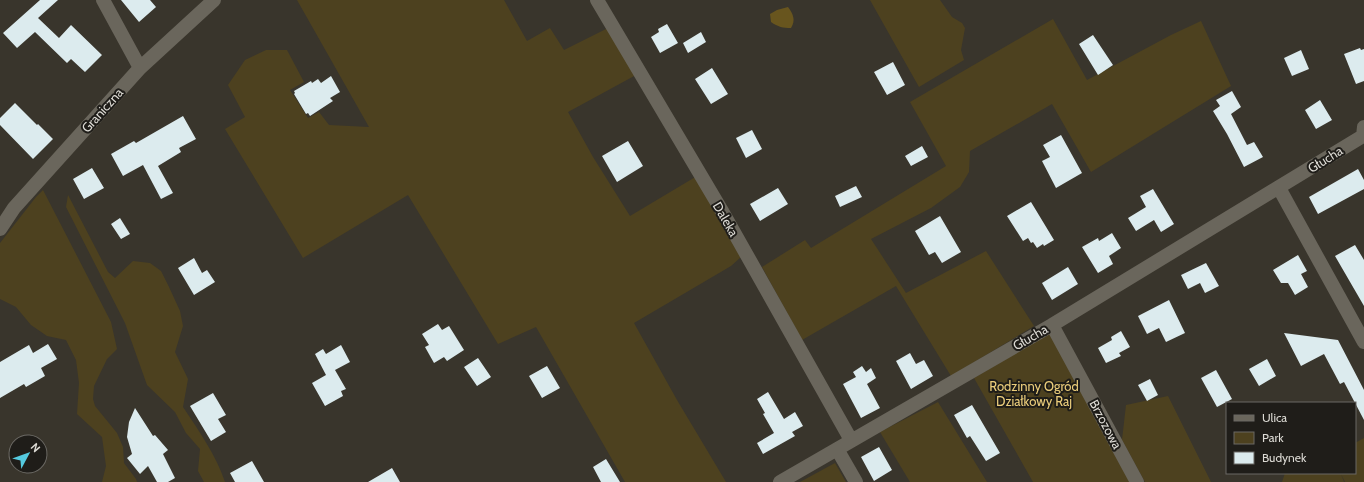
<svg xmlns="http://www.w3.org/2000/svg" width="1364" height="482" viewBox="0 0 1364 482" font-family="Cabin,sans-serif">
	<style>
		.green { fill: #4d411f }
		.water { fill: #68551e }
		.building { fill: #dcebee }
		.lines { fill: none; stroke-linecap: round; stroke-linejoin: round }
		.minor { stroke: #6a665c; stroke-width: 14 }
		.labels { text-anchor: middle; stroke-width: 4; stroke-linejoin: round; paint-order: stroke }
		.street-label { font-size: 13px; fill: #dcdad4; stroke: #1f1d19 }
		.park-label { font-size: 13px; fill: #ebcd7b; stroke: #1f1d19 }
	</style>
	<rect width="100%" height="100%" fill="#39352c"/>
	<path class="green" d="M 297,0 L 504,0 L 527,41 L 550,28 L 564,50 L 608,28 L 636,75 L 568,112 L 593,157 L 630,216 L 697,176 L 741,257 L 731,266 L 634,323 L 677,400 L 726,482 L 625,482 L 536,327 L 498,344 L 408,195 L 303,258 L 225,129 L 245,117 L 228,85 L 245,60 L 266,50 L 287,50 L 304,82 L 290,90 L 308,118 L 319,112 L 329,125 L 369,127 Z
		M 870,0 L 940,0 L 952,17 L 962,23 L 965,28 L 961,50 L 964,60 L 919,87 Z
		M 1053,19 L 1087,80 L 1171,35 L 1201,21 L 1231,86 L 1091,172 L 1052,104 L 970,151 L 969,172 L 960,187 L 931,208 L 871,239 L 906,293 L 986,251 L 1034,326 L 951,376 L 896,286 L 802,340 L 762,267 L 805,240 L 811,248 L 946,166 L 910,102 Z
		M 43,190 L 111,322 L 117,349 L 107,359 L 94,386 L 93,399 L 95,406 L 117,433 L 123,447 L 124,463 L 136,479 L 137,482 L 102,482 L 106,466 L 102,437 L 77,414 L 79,383 L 76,360 L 66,340 L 47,336 L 31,325 L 16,307 L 0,299 L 0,243 L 36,197 Z
		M 68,195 L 108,272 L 115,278 L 133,261 L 150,263 L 161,271 L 169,287 L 180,311 L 183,326 L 175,352 L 188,379 L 183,407 C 199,431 216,455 225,482 L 204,482 L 198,471 L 200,449 L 186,433 L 175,412 L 147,385 L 125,323 L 66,207 Z
		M 1051,332 L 1132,482 L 1033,482 L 974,378 Z
		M 1168,396 L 1211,482 L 1145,482 L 1122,440 L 1126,405 Z
		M 938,402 L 987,482 L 910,482 L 880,432 Z
		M 1364,438 L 1364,482 L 1345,482 L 1341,474 L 1344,482 L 1282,482 L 1285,473 L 1355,473 L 1355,443 Z
		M 835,463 L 846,482 L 800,482 Z"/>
	<path class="water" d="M 788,7 C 793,14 796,20 791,28 C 783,28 778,27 771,22 L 770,14 L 777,10 Z"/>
	<path class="building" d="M 40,0 L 58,0 L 38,18 L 59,38 L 71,25 L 102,55 L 85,72 L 71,59 L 67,63 L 35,32 L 17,48 L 3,33 Z
		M 121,0 L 150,0 L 156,7 L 139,22 Z
		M 667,24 L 678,43 L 660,53 L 651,37 L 659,32 L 658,29 Z
		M 701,32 L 706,42 L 688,53 L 683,43 Z
		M 1093,35 L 1113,65 L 1098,75 L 1079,44 Z
		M 1360,48 L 1361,50 L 1364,49 L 1364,81 L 1356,84 L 1344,54 Z
		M 1301,50 L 1309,69 L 1292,76 L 1284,58 Z
		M 893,62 L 905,85 L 887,95 L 874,72 Z
		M 712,68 L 728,94 L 711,104 L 695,79 Z
		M 331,76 L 340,92 L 330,98 L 333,101 L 310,116 L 308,113 L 306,114 L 294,94 L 295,93 L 294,91 L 311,81 L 312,83 L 318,79 L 321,83 Z
		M 1232,91 L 1241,107 L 1231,114 L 1247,145 L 1254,142 L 1263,157 L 1244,167 L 1227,134 L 1213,111 L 1220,106 L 1216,100 Z
		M 1320,100 L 1332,120 L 1316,129 L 1305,110 Z
		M 15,103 L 37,125 L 38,124 L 53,139 L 33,159 L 0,125 L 0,118 Z
		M 183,116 L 196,139 L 179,148 L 181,152 L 158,166 L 173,193 L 161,199 L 143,165 L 123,176 L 111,154 L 134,141 L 136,143 Z
		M 752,130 L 762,149 L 746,158 L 736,138 Z
		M 1061,135 L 1082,173 L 1056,188 L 1042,161 L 1050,157 L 1043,145 Z
		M 628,141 L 643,166 L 617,182 L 602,156 Z
		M 922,146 L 928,157 L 911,166 L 905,156 Z
		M 92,168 L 104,188 L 84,199 L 73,179 Z
		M 1358,169 L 1364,180 L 1364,189 L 1318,214 L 1309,197 Z
		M 856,186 L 862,197 L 840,207 L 835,196 Z
		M 778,188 L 788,204 L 760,221 L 750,204 Z
		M 1153,189 L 1174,224 L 1161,232 L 1154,220 L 1136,231 L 1128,218 L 1146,207 L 1140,196 Z
		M 1031,202 L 1054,240 L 1044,246 L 1043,244 L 1037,248 L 1033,242 L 1031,243 L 1028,238 L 1023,241 L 1007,216 Z
		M 940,216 L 961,252 L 942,263 L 935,252 L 929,255 L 915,231 Z
		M 120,218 L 130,234 L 121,239 L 111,224 Z
		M 1112,233 L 1121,248 L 1109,256 L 1113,264 L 1098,273 L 1082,247 L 1098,238 L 1099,241 Z
		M 1355,245 L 1364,260 L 1364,306 L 1335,256 Z
		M 1298,255 L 1307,271 L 1301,274 L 1308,287 L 1295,295 L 1288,283 L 1281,283 L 1273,270 Z
		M 194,258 L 202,273 L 207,270 L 215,282 L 194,295 L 178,268 Z
		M 1206,263 L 1219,286 L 1205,293 L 1200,283 L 1188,289 L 1181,275 Z
		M 1068,267 L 1078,284 L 1052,300 L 1042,283 Z
		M 1169,300 L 1185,333 L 1166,342 L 1159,328 L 1147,334 L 1138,316 Z
		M 438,324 L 442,330 L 449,326 L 464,350 L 447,361 L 444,357 L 434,363 L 425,347 L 429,345 L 422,334 Z
		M 1121,331 L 1130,347 L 1119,353 L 1121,356 L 1106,363 L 1098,348 L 1112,340 L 1111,337 Z
		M 1284,333 L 1338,340 L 1364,390 L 1364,420 L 1344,382 L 1340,384 L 1324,354 L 1301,366 Z
		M 48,344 L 57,359 L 41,368 L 45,376 L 26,387 L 24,384 L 0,398 L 0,362 L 29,345 L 33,353 Z
		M 341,345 L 350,362 L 335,370 L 346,389 L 341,391 L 343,396 L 325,406 L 312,383 L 326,375 L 315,354 L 323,349 L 326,354 Z
		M 910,353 L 916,364 L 924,360 L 933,376 L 911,389 L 896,361 Z
		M 478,358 L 491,377 L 477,386 L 464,367 Z
		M 1267,359 L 1276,376 L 1259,386 L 1249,369 Z
		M 547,366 L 560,388 L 542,398 L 529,376 Z
		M 862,366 L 866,372 L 871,368 L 876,378 L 867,384 L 880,408 L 861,418 L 843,384 L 856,377 L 853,372 Z
		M 1216,370 L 1232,399 L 1217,407 L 1201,378 Z
		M 1150,379 L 1158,395 L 1147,401 L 1138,385 Z
		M 768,392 L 784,419 L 795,412 L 803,426 L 792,432 L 795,436 L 763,454 L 757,443 L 774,433 L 763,414 L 765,413 L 757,399 Z
		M 213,393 L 226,415 L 218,419 L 226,432 L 211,441 L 190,406 Z
		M 972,405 L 1000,453 L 986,461 L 970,436 L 967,438 L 954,415 Z
		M 135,408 L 153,436 L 155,435 L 168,450 L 163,454 L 175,478 L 168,482 L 157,482 L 148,466 L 140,474 L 127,458 L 132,454 L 127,437 L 129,422 Z
		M 879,447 L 892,470 L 874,481 L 861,457 Z
		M 606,459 L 620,482 L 601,482 L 593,467 Z
		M 252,461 L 264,482 L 235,482 L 230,473 Z
		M 392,468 L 400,482 L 368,482 Z"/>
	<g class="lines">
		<path class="minor" d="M 103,0 L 140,68
			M 597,0 L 722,211 L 851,440
			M 1279,188 L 1364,342
			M 0,229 L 14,208 L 140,68 L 214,0
			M 1052,325 L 1137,482
			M 837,449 L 856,482
			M 780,482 L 1052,325 L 1363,136 L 1364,127"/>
	</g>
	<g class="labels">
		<g class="street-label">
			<text transform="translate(102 110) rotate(-48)" y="5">Graniczna</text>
			<text transform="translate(1325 159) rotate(-32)" y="5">Głucha</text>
			<text transform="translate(726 219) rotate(60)" y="5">Daleka</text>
			<text transform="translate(1030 337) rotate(-30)" y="5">Głucha</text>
			<text transform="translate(1106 424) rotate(62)" y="5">Brzozowa</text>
		</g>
		<g class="park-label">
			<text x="1034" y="391">Rodzinny Ogród<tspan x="1034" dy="15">Działkowy Raj</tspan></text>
		</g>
	</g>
	<rect x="1226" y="402" width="130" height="72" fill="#1f1d19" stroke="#6b6964"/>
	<rect x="1234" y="415" width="20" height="6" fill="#6a665c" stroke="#6b6964"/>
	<text x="1262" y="422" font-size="12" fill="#dcdad4">Ulica</text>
	<rect x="1234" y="432" width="20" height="12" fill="#4d411f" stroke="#6b6964"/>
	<text x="1262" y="442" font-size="12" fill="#dcdad4">Park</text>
	<rect x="1234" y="452" width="20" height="12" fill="#dcebee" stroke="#6b6964"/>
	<text x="1262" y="462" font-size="12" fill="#dcdad4">Budynek</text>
	<g transform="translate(28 454) rotate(49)"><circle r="19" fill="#1f1d19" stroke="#6b6964"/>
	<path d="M0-3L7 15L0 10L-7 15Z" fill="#55cadf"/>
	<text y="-6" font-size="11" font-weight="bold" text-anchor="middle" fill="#dcdad4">N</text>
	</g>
</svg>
